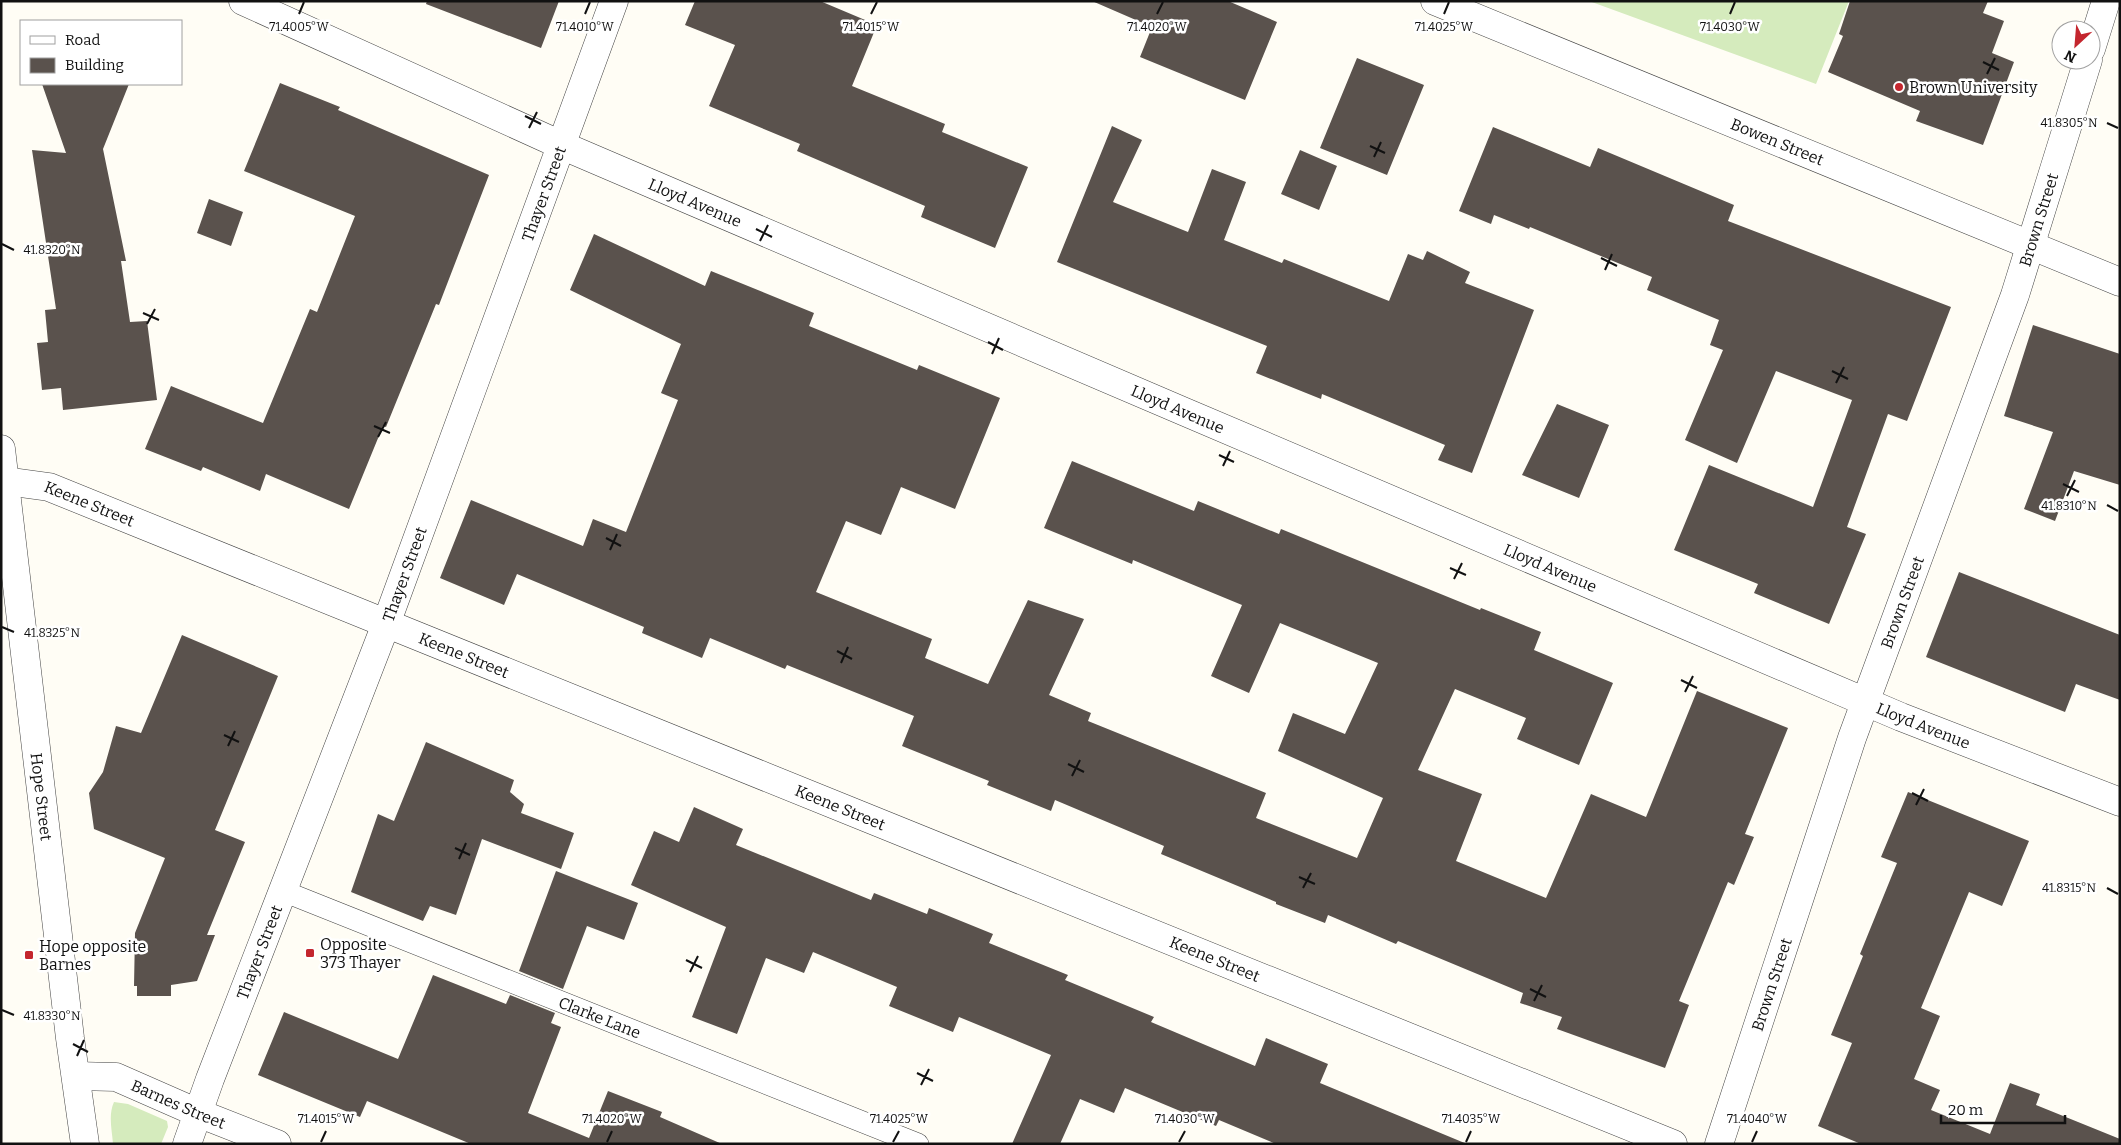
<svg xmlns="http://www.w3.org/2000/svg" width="2121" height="1145" viewBox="0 0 2121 1145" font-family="Bitter,serif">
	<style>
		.grass { fill: #d5ebbd }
		.building { fill: #5a524d }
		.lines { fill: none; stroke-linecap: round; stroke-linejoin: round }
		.service-casing { stroke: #444; stroke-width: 22 }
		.minor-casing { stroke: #444; stroke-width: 29 }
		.tertiary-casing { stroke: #444; stroke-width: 29 }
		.service { stroke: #fff; stroke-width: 21 }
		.minor { stroke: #fff; stroke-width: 28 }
		.tertiary { stroke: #fff; stroke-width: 28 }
		.ticks { fill: none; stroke: #111; stroke-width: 2 }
		.poi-dot { fill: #c4262e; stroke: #fff; stroke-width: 2 }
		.labels { text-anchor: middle; stroke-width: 5; stroke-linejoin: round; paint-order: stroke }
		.poi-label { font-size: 16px; fill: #111; stroke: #fff; text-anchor: start }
		.street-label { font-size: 16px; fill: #111; stroke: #fff }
		.ticks-label { font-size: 12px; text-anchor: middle; fill: #111; stroke: #fff; stroke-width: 5; stroke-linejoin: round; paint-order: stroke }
	</style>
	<rect width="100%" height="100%" fill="#fffdf5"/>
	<path class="grass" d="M 1589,1 L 1849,1 L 1816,84 Z
		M 114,1102 L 128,1104 L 167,1121 L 168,1127 L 161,1144 L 113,1144 C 112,1130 108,1115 114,1102 Z"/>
	<path class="building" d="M 427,1 L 559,1 L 541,48 L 426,4 Z
		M 695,1 L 820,1 L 877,25 L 852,86 L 945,124 L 942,132 L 1028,167 L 995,248 L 921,217 L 925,206 L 797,151 L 800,144 L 709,106 L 735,45 L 685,25 Z
		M 1092,1 L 1228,1 L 1277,22 L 1245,100 L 1140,57 L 1152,27 Z
		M 1850,1 L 1988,1 L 1983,13 L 2004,21 L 1992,53 L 2014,62 L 1983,145 L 1916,121 L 1920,111 L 1828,72 L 1843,36 L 1839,34 Z
		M 1357,58 L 1424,85 L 1387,175 L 1320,148 Z
		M 280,83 L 340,107 L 338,110 L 489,175 L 439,305 L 436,304 L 386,427 L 383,426 L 349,509 L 266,474 L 260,491 L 203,467 L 201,471 L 145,449 L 171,386 L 263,423 L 310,309 L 317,312 L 355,216 L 244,171 Z
		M 42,84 L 129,84 L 103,149 L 126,261 L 121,261 L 130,322 L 147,321 L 157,400 L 63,410 L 61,388 L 42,390 L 37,343 L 48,342 L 45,310 L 56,309 L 32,150 L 66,153 Z
		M 1112,126 L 1142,140 L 1113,202 L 1188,232 L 1212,169 L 1246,182 L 1224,240 L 1282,263 L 1284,259 L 1389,301 L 1408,254 L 1423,260 L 1427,251 L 1470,272 L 1465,283 L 1534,310 L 1472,473 L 1438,460 L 1445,445 L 1322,394 L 1321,399 L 1256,373 L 1267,346 L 1057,262 Z
		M 1493,127 L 1590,167 L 1598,148 L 1734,205 L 1728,221 L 1951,307 L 1907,421 L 1888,414 L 1847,527 L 1866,534 L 1829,624 L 1754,593 L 1758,584 L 1674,550 L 1709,465 L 1813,507 L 1852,400 L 1776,371 L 1737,463 L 1685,440 L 1723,350 L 1710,345 L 1719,320 L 1647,290 L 1652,277 L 1530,227 L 1529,229 L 1494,215 L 1491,224 L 1459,211 Z
		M 1300,150 L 1337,166 L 1319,210 L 1281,194 Z
		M 209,199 L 243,212 L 231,246 L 197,233 Z
		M 594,234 L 705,286 L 711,271 L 814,313 L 809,326 L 917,370 L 919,365 L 1000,398 L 955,509 L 901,487 L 881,535 L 846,521 L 816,592 L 932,639 L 925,658 L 988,684 L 1028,600 L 1084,619 L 1049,695 L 1091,713 L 1088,721 L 1266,793 L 1256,818 L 1357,858 L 1383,798 L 1278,751 L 1293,713 L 1345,734 L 1378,663 L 1280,623 L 1249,693 L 1211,676 L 1242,605 L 1133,560 L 1132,564 L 1044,528 L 1072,461 L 1194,511 L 1198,501 L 1279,534 L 1281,529 L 1480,610 L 1481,608 L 1541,632 L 1534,650 L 1613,683 L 1579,765 L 1517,739 L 1526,718 L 1455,689 L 1418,770 L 1482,794 L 1456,861 L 1546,898 L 1591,794 L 1646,817 L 1697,691 L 1788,728 L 1745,834 L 1754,837 L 1734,885 L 1728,882 L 1679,1001 L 1689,1005 L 1665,1068 L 1557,1029 L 1562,1017 L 1520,1003 L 1523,993 L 1398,941 L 1396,944 L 1328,915 L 1325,923 L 1276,904 L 1276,902 L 1161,854 L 1164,846 L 1055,800 L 1051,811 L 987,785 L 989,781 L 902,746 L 914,716 L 787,665 L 785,669 L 710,638 L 702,658 L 642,633 L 644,627 L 517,574 L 504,605 L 440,578 L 471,500 L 583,546 L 593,519 L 626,532 L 678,400 L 661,393 L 681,344 L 570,290 Z
		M 2033,325 L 2120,354 L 2120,485 L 2074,471 L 2055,521 L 2024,509 L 2053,432 L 2004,416 Z
		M 1557,404 L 1609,425 L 1579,498 L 1522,475 Z
		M 1959,572 L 2120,635 L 2120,700 L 2076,684 L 2065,712 L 1926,657 Z
		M 182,635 L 278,676 L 215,830 L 245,842 L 207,935 L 215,935 L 197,981 L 171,985 L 171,996 L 137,996 L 137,986 L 134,986 L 135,933 L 165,858 L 94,829 L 89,793 L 103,772 L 116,726 L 141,733 Z
		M 426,742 L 514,780 L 510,792 L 524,804 L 521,813 L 574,833 L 561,869 L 482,839 L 456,915 L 430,906 L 423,921 L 351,892 L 378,814 L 394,821 Z
		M 1908,792 L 2029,841 L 2002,906 L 1969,892 L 1921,1008 L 1940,1016 L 1914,1079 L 1940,1090 L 1931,1110 L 1990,1134 L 2010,1083 L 2040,1094 L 2036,1105 L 2120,1139 L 2120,1144 L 1861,1144 L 1818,1126 L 1852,1043 L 1831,1035 L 1863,956 L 1860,954 L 1897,863 L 1881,857 Z
		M 694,807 L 743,829 L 736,845 L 871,900 L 874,893 L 927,914 L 929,908 L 993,934 L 989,943 L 1068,975 L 1065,980 L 1154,1017 L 1151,1022 L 1255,1066 L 1266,1038 L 1328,1064 L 1320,1083 L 1467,1144 L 1276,1144 L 1219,1120 L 1216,1126 L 1125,1088 L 1114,1113 L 1080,1099 L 1060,1144 L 1012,1144 L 1051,1055 L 959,1017 L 953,1032 L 889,1006 L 897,987 L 813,952 L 804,973 L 766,958 L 737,1034 L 692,1017 L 726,927 L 631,885 L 654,831 L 679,842 Z
		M 556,871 L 638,903 L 624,940 L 587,926 L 563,989 L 519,971 Z
		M 433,975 L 506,1004 L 510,995 L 555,1013 L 551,1023 L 561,1027 L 528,1113 L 589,1138 L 608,1091 L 662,1112 L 660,1117 L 722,1144 L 471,1144 L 367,1101 L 360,1117 L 258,1075 L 284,1012 L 398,1059 Z"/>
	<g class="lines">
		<defs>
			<g id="service">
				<path id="s1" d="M 283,891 L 918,1144"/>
			</g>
			<g id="minor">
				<path id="s2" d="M 243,1 L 561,145 L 1185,412 L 1901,717 L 2120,802"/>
				<path id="s3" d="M 1435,1 L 2120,282"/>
				<path d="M 2091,49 L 2106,1"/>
				<path id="s4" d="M 5,481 L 49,487 L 1673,1144"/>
				<path id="s5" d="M 76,1076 L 116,1077 L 198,1113 L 277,1144"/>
				<path id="s6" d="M 1719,1144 L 1852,738 L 2015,295 L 2088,60"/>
			</g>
			<g id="tertiary">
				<path id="s7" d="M 1,449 L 70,1038 L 85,1144"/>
				<path id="s8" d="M 187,1144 L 210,1079 L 386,624 L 614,1"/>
			</g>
		</defs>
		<use href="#service" class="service-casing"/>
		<use href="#minor" class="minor-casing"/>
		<use href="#tertiary" class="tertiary-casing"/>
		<use href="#service" class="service"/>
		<use href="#minor" class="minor"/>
		<use href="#tertiary" class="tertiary"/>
	</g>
	<path class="ticks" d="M 299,14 L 304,2M 585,14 L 590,2M 871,14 L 877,2M 1157,14 L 1163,2M 1444,14 L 1449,2M 1730,14 L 1735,2M 1983,62 L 1999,70M 1987,74 L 1995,58M 525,116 L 541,124M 2107,123 L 2118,128M 529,128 L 537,112M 1370,146 L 1385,153M 1374,157 L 1381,142M 756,229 L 772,237M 760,241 L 768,225M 2,244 L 14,250M 1601,258 L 1617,266M 1605,270 L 1612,254M 143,313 L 159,320M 147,324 L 155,309M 988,342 L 1003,350M 992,354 L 999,338M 1832,371 L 1848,379M 1836,383 L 1844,367M 374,426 L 390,433M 378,437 L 386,422M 1219,455 L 1234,462M 1223,466 L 1230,451M 2063,484 L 2079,492M 2067,496 L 2075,480M 2107,505 L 2118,511M 606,538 L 621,546M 610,550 L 617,534M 1450,568 L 1466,575M 1454,579 L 1462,563M 2,627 L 14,632M 837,651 L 852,659M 841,663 L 848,647M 1681,680 L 1697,688M 1685,692 L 1693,676M 224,735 L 239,742M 228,746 L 235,731M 1068,764 L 1084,772M 1072,776 L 1080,760M 1912,793 L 1928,801M 1916,805 L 1924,789M 455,848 L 470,855M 459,859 L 466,843M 1299,877 L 1315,884M 1303,888 L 1311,873M 2107,888 L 2118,894M 686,960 L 702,968M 690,972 L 698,956M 1530,989 L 1546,997M 1534,1001 L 1542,985M 2,1010 L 14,1015M 73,1044 L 88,1052M 77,1056 L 84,1040M 917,1073 L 933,1081M 921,1085 L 929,1069M 321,1142 L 326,1131M 607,1142 L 612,1131M 893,1142 L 899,1131M 1179,1142 L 1185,1131M 1466,1142 L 1471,1131M 1752,1142 L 1757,1131"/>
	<g class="poi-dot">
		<circle cx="1899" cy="87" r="5"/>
		<rect x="305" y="948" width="10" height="10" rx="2.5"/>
		<rect x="24" y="950" width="10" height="10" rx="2.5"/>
	</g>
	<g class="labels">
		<g class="poi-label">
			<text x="1909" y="93">Brown University</text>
			<text x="320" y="950">Opposite<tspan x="320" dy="18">373 Thayer</tspan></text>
			<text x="39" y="952">Hope opposite<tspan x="39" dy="18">Barnes</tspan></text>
		</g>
		<g class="street-label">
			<text dy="6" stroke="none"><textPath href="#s3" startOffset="370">Bowen Street</textPath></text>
			<text dy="6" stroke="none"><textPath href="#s8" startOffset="1015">Thayer Street</textPath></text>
			<text dy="6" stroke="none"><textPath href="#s2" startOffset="495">Lloyd Avenue</textPath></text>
			<text dy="6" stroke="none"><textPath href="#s6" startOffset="978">Brown Street</textPath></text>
			<text dy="6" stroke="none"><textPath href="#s2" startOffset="1020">Lloyd Avenue</textPath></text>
			<text dy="6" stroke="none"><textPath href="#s4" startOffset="88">Keene Street</textPath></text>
			<text dy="6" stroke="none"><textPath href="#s2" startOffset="1425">Lloyd Avenue</textPath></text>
			<text dy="6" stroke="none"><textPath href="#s8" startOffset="610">Thayer Street</textPath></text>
			<text dy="6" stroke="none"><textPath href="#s6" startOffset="572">Brown Street</textPath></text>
			<text dy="6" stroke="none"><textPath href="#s4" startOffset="492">Keene Street</textPath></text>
			<text dy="6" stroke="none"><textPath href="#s2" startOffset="1830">Lloyd Avenue</textPath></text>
			<text dy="6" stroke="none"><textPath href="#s7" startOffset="350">Hope Street</textPath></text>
			<text dy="6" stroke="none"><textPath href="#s4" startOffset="898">Keene Street</textPath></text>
			<text dy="6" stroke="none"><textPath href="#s8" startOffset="205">Thayer Street</textPath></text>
			<text dy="6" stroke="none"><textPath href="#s4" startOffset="1302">Keene Street</textPath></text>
			<text dy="6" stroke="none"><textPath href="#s6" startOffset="168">Brown Street</textPath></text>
			<text dy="6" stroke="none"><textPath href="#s1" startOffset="341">Clarke Lane</textPath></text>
			<text dy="6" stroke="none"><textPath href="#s5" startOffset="108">Barnes Street</textPath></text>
		</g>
	</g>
	<g class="ticks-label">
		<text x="299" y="31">71.4005°W</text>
		<text x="585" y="31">71.4010°W</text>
		<text x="871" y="31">71.4015°W</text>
		<text x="1157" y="31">71.4020°W</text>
		<text x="1444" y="31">71.4025°W</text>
		<text x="1730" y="31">71.4030°W</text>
		<text x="2069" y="127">41.8305°N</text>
		<text x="52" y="254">41.8320°N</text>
		<text x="2069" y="510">41.8310°N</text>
		<text x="52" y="637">41.8325°N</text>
		<text x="2069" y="892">41.8315°N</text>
		<text x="52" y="1020">41.8330°N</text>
		<text x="326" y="1123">71.4015°W</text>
		<text x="612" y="1123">71.4020°W</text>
		<text x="899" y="1123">71.4025°W</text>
		<text x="1185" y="1123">71.4030°W</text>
		<text x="1471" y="1123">71.4035°W</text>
		<text x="1757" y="1123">71.4040°W</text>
	</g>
	<rect width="2121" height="1145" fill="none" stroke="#111111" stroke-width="5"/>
	<rect x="20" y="20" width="162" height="65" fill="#ffffff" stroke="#a0a0a0"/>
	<rect x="30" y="36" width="25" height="8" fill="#ffffff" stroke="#a0a0a0"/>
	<text x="65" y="45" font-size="15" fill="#111111">Road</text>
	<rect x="30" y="58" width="25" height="15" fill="#5a524d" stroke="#a0a0a0"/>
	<text x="65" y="70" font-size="15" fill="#111111">Building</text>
	<g transform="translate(2076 45) rotate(206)"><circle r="24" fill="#ffffff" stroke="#a0a0a0"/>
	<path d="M0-4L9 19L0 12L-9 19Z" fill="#c4262e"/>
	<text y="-8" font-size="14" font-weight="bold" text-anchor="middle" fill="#111111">N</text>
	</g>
	<path d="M1941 1115v8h124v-8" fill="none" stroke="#111111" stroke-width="2.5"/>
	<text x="1948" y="1115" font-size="15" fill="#111111" stroke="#ffffff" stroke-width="4" paint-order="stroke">20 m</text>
</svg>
